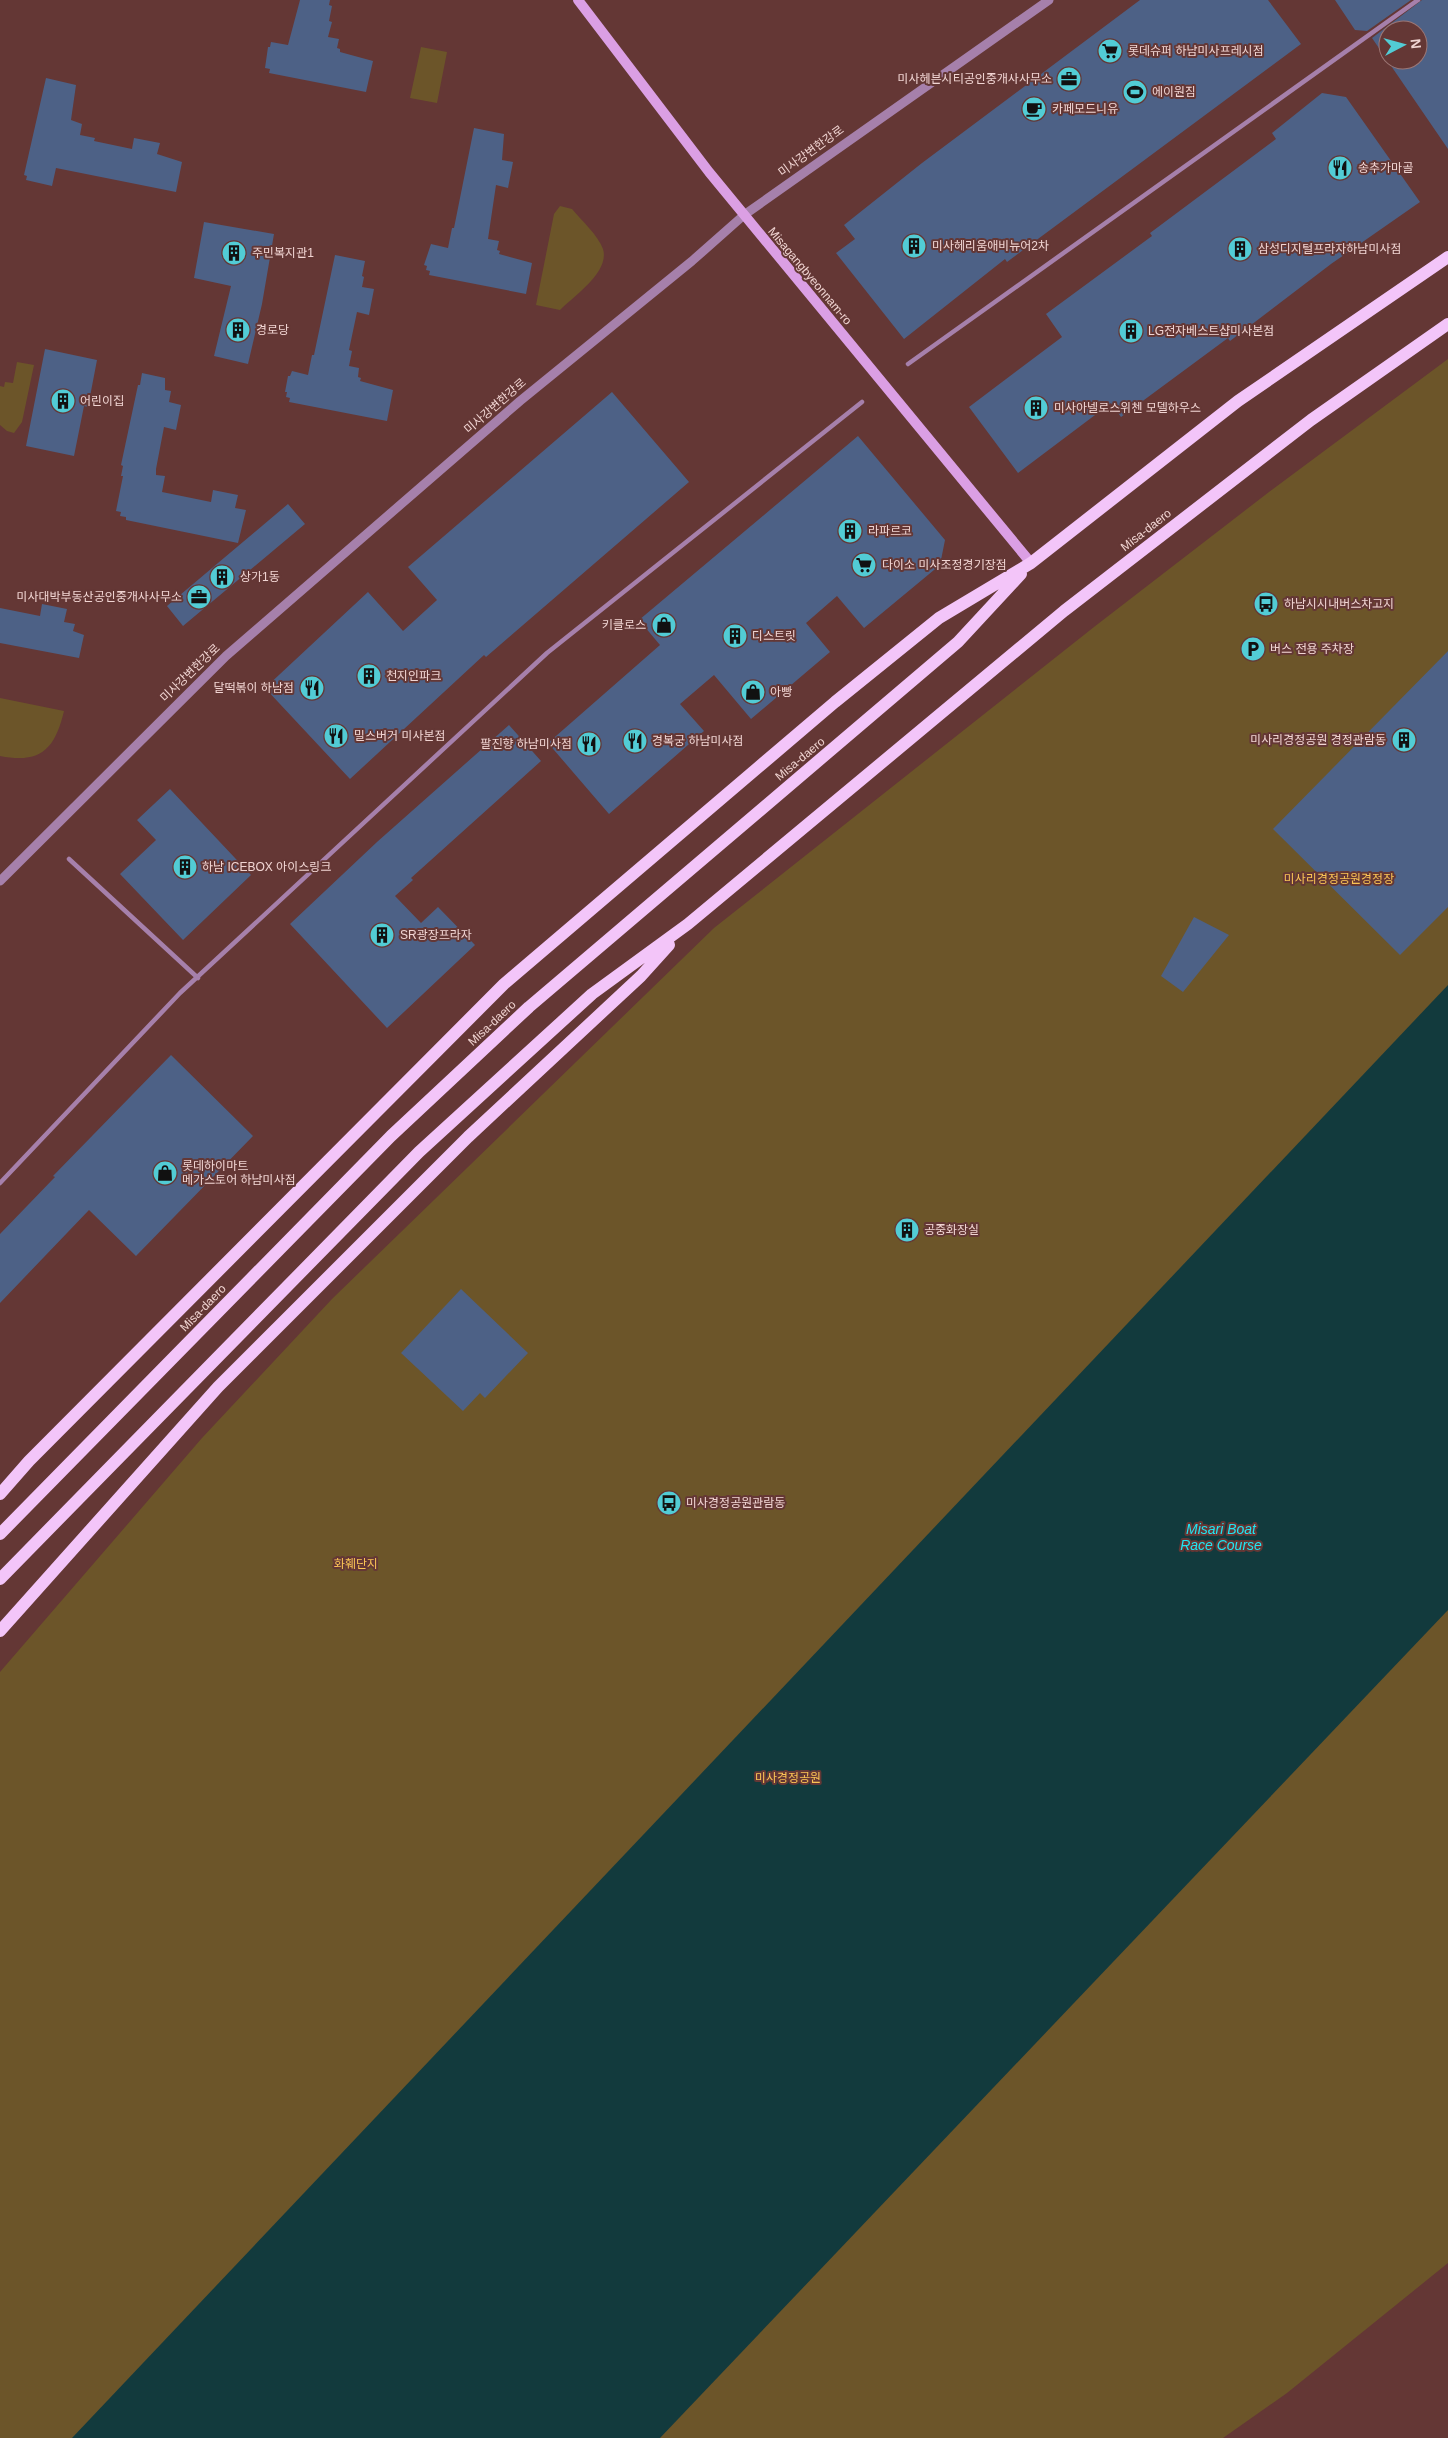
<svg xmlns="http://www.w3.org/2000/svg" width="1448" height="2438" viewBox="0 0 1448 2438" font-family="Helvetica,'Noto Sans KR',sans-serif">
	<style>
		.green { fill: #6c5529 }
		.water { fill: #123a3d }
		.building { fill: #4d6186; fill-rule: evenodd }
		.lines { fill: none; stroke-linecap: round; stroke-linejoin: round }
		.pedestrian { stroke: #a680ab; stroke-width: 4.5 }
		.tertiary { stroke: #a680ab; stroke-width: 9 }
		.secondary { stroke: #db9fe4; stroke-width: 10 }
		.primary { stroke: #f3c5f9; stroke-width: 12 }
		.labels { text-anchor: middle; stroke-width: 4; stroke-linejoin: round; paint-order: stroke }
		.poi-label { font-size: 12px; fill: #f1d5d3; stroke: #643735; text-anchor: start }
		.street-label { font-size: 12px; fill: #f1d5d3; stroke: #643735 }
		.park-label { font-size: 12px; fill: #fac455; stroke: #643735 }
		.water-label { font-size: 14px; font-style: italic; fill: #20e6f3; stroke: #643735 }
	</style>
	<rect width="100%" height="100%" fill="#643735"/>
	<path class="green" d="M 421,47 L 447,52 L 437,103 L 410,98 Z
		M 560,206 L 572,209 C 581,220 598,235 603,249 C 610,272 574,296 560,310 L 536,305 L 554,214 Z
		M 1448,359 L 1448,2263 L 1287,2393 L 1223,2438 L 0,2438 L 0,1672 L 202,1438 L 332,1299 L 714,928 L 1094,627 L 1269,492 Z
		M 17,362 L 34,365 L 22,422 L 14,433 L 7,431 L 0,425 L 0,386 L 4,387 L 5,382 L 13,383 Z
		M 0,698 L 64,711 C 55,749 41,764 0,756 Z"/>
	<path class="water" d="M 1448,985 L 1448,1610 L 660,2438 L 72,2438 Z"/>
	<path class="building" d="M 300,0 L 330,0 L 329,5 L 332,6 L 329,21 L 332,22 L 328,37 L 339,39 L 337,48 L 340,49 L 340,52 L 373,61 L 366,92 L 269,73 L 270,69 L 265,68 L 268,47 L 270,47 L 271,42 L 288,45 Z
		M 1140,0 L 1268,0 L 1301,44 L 1007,262 L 1005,259 L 904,339 L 836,253 L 855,239 L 844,225 L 922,163 Z
		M 1335,0 L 1411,0 L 1367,31 L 1355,30 Z
		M 1422,0 L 1448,0 L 1448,149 L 1372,38 ZM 1388,30 L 1418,30 L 1418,60 L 1388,60 Z
		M 46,78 L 76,85 L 71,120 L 82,124 L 80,135 L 95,138 L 94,141 L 132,149 L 134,138 L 160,143 L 157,154 L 182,162 L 176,192 L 56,168 L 52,186 L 26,180 L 27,176 L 24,175 Z
		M 1322,93 L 1346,97 L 1420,202 L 1331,264 L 1230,341 L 1228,338 L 1121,417 L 1111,403 L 1018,473 L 969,407 L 1062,337 L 1046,314 L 1152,236 L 1150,233 L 1276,139 L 1272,133 Z
		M 474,128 L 504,134 L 502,160 L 513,162 L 508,188 L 496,185 L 488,239 L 499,241 L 497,250 L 500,251 L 499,254 L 532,263 L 526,294 L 429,275 L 430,271 L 426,270 L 427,266 L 424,265 L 431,244 L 448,248 L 452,228 L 454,228 Z
		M 204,222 L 274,234 L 262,304 L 248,364 L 214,356 L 231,286 L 194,278 Z
		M 335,255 L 365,261 L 362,276 L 364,277 L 362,287 L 374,289 L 369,315 L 357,312 L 349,350 L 352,351 L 349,366 L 359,368 L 358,377 L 361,378 L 360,381 L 393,390 L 387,421 L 289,402 L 290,398 L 286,397 L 287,392 L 285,392 L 288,376 L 290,376 L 292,371 L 308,375 L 312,355 L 314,355 Z
		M 45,349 L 97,360 L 88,407 L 84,406 L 74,456 L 26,446 Z
		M 142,373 L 165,378 L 165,390 L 171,391 L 169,402 L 181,405 L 176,430 L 164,427 L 156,469 L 156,475 L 165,476 L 162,492 L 211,502 L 213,490 L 238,495 L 235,508 L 246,510 L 238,543 L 126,520 L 126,517 L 120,516 L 121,512 L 116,511 L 123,476 L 121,476 L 123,466 L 121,465 L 138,385 L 140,385 Z
		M 612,392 L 689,482 L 486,657 L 484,655 L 350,779 L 265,688 L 368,592 L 403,631 L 437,600 L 408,567 Z
		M 858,436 L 945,540 L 940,565 L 864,628 L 837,596 L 806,623 L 830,652 L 751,719 L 714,675 L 680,704 L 704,731 L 609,814 L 548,743 L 660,645 L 639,620 Z
		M 288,504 L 305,524 L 183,626 L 167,606 Z
		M 42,604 L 67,609 L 64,622 L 75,624 L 73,631 L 84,635 L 79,658 L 0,643 L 0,608 L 40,616 Z
		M 1448,651 L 1448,907 L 1400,955 L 1273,829 Z
		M 509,725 L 541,761 L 411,878 L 413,880 L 395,896 L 421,923 L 438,907 L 475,945 L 387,1028 L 290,924 L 377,842 Z
		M 170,789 L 251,875 L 183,940 L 120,874 L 156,840 L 137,820 Z
		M 1194,917 L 1229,935 L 1183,992 L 1161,976 Z
		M 171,1055 L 253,1136 L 136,1256 L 89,1210 L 0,1303 L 0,1234 L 55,1177 L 53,1176 Z
		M 461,1289 L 528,1353 L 485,1398 L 480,1393 L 463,1411 L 401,1353 Z"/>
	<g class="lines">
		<path class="pedestrian" d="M 908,364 L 1418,0
			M 69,859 L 198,978
			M 0,1183 L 180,993 L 547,653 L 862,402"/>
		<path class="tertiary" d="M 0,881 L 226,656 L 520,401 L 692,261 L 744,215 L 1049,0"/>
		<path class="secondary" d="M 578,0 L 709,172 L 1031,563"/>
		<path class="primary" d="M 0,1494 L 29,1461 L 504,984 L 835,702 L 939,618 L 1031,563 L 1238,401 L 1448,257
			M 0,1534 L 391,1136 L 529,1007 L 958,642 L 1021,574
			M 0,1579 L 419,1152 L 592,994 L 688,924 L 1064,611 L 1311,420 L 1448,324
			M 0,1631 L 218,1387 L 468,1137 L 641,976 L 669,945"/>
	</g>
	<defs>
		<symbol id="supermarket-disc" viewBox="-11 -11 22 22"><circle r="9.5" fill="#52ccd5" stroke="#643735"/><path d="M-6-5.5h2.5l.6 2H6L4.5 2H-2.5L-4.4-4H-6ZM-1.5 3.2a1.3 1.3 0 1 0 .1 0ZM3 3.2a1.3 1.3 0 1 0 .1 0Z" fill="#111"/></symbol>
		<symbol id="office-disc" viewBox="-11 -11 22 22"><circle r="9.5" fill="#52ccd5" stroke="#643735"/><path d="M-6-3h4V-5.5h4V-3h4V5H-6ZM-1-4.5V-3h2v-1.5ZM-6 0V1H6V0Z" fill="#111"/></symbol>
		<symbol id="stadium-disc" viewBox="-11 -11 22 22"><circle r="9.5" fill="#52ccd5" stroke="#643735"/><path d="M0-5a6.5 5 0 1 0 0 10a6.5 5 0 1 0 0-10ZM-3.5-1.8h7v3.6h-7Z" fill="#111"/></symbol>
		<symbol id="cafe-disc" viewBox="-11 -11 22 22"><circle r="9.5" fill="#52ccd5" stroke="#643735"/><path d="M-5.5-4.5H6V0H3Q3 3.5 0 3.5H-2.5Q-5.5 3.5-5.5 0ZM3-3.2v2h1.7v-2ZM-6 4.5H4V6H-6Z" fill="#111"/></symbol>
		<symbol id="restaurant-disc" viewBox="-11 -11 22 22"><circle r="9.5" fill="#52ccd5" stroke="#643735"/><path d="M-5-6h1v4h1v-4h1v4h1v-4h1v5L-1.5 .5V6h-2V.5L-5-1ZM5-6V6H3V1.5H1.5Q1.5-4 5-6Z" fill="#111"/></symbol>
		<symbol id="building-disc" viewBox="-11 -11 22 22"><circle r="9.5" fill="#52ccd5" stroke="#643735"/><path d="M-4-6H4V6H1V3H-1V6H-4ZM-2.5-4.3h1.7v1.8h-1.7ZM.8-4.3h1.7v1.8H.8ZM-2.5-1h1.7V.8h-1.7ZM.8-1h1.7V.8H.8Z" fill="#111"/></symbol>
		<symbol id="bus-disc" viewBox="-11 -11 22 22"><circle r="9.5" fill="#52ccd5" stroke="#643735"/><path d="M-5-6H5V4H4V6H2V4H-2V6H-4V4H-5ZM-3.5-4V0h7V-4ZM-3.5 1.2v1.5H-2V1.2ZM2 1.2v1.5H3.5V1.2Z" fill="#111"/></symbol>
		<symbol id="shop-disc" viewBox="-11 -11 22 22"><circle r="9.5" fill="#52ccd5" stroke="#643735"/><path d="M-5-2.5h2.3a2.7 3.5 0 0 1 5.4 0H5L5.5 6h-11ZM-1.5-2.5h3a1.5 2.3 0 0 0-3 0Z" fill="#111"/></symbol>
		<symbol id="parking-disc" viewBox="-11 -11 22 22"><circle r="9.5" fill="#52ccd5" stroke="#643735"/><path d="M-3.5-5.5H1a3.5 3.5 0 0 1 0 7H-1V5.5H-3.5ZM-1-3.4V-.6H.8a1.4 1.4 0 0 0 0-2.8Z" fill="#111"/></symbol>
	</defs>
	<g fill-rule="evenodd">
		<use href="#supermarket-disc" x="1096" y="37" width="28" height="28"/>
		<use href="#office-disc" x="1055" y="65" width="28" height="28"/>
		<use href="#stadium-disc" x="1121" y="78" width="28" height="28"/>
		<use href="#cafe-disc" x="1020" y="95" width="28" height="28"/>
		<use href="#restaurant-disc" x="1326" y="154" width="28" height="28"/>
		<use href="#building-disc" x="900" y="232" width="28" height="28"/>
		<use href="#building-disc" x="1226" y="235" width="28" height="28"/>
		<use href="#building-disc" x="220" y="239" width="28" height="28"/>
		<use href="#building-disc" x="224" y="316" width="28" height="28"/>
		<use href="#building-disc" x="1117" y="317" width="28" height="28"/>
		<use href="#building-disc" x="49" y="387" width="28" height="28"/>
		<use href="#building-disc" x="1022" y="394" width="28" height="28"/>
		<use href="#building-disc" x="836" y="517" width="28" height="28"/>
		<use href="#supermarket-disc" x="850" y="551" width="28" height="28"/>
		<use href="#building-disc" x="208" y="563" width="28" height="28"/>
		<use href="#office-disc" x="185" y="583" width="28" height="28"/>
		<use href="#bus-disc" x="1252" y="590" width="28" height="28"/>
		<use href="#shop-disc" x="650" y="611" width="28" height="28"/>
		<use href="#building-disc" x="721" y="622" width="28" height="28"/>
		<use href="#parking-disc" x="1239" y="635" width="28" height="28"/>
		<use href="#building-disc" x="355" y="662" width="28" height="28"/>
		<use href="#restaurant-disc" x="298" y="674" width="28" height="28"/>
		<use href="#shop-disc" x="739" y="678" width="28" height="28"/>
		<use href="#restaurant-disc" x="322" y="722" width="28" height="28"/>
		<use href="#building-disc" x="1390" y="726" width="28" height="28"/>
		<use href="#restaurant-disc" x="621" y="727" width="28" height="28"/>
		<use href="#restaurant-disc" x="575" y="730" width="28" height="28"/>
		<use href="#building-disc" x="171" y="853" width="28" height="28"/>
		<use href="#building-disc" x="368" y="921" width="28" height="28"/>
		<use href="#shop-disc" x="151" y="1159" width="28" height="28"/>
		<use href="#building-disc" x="893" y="1216" width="28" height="28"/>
		<use href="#bus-disc" x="655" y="1489" width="28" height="28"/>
	</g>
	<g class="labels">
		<g class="poi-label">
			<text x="1128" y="55">롯데슈퍼 하남미사프레시점</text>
			<text x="1052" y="83" text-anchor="end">미사헤븐시티공인중개사사무소</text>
			<text x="1152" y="96">에이원짐</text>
			<text x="1052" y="113">카페모드니유</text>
			<text x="1358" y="172">송추가마골</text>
			<text x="932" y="250">미사헤리움애비뉴어2차</text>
			<text x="1258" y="253">삼성디지털프라자하남미사점</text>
			<text x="252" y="257">주민복지관1</text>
			<text x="256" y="334">경로당</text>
			<text x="1148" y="335">LG전자베스트샵미사본점</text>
			<text x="80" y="405">어린이집</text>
			<text x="1054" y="412">미사아넬로스위첸 모델하우스</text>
			<text x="868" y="535">라파르코</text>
			<text x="882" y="569">다이소 미사조정경기장점</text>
			<text x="240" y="581">상가1동</text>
			<text x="182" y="601" text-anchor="end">미사대박부동산공인중개사사무소</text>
			<text x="1284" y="608">하남시시내버스차고지</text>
			<text x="646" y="629" text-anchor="end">키클로스</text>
			<text x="752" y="640">디스트릿</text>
			<text x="1270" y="653">버스 전용 주차장</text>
			<text x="386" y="680">천지인파크</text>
			<text x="294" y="692" text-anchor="end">달떡볶이 하남점</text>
			<text x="770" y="696">아빵</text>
			<text x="354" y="740">밀스버거 미사본점</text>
			<text x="1386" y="744" text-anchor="end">미사리경정공원 경정관람동</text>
			<text x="652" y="745">경복궁 하남미사점</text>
			<text x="572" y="748" text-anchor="end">팔진향 하남미사점</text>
			<text x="202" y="871">하남 ICEBOX 아이스링크</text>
			<text x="400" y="939">SR광장프라자</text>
			<text x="182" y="1170">롯데하이마트<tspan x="182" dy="14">메가스토어 하남미사점</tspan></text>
			<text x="924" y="1234">공중화장실</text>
			<text x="686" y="1507">미사경정공원관람동</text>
		</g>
		<g class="street-label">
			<text transform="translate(811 151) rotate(-36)" y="4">미사강변한강로</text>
			<text transform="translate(810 276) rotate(50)" y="4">Misagangbyeonnam-ro</text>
			<text transform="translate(495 406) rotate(-41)" y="4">미사강변한강로</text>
			<text transform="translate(1146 530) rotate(-38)" y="4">Misa-daero</text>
			<text transform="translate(190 673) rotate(-44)" y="4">미사강변한강로</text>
			<text transform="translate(800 759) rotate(-40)" y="4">Misa-daero</text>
			<text transform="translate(492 1023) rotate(-43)" y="4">Misa-daero</text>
			<text transform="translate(203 1308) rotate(-46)" y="4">Misa-daero</text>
		</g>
		<g class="park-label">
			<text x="1339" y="883">미사리경정공원경정장</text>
			<text x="356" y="1568">화훼단지</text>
			<text x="788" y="1782">미사경정공원</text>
		</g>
		<g class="water-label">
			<text x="1221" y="1534">Misari Boat<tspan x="1221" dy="16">Race Course</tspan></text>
		</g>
	</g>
	<g transform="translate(1403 45) rotate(84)"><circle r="24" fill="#643735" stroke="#9c7674"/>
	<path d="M0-4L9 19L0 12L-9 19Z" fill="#52ccd5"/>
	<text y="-8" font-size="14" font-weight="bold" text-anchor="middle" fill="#f1d5d3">N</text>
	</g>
</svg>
